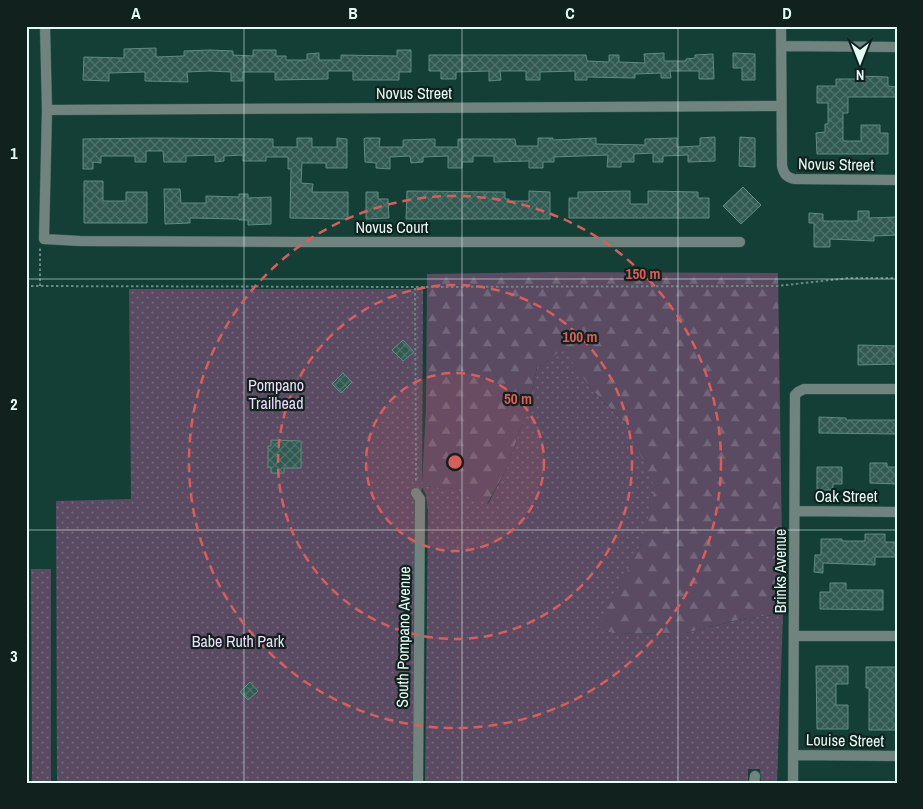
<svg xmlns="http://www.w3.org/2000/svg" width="923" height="809" viewBox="0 0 923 809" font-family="'Archivo Narrow',sans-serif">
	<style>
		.forest { fill: url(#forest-firs) }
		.park { fill: url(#park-dots) }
		.building { fill: url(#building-cross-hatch); stroke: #608b81 }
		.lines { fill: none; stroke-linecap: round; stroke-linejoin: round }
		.street-casing { stroke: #355d55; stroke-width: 11 }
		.path { stroke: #678a83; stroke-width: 2; stroke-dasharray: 2.5 2.5; stroke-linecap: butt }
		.street { stroke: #71837f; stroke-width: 10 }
		.grid { fill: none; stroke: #e4fbf5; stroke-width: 1; stroke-opacity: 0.55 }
		.ring { fill: none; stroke: #da5d5b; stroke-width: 2.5; stroke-dasharray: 9 6 }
		.labels { text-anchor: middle; stroke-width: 4.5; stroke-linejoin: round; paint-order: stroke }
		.street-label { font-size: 16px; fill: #e4fbf5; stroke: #11221e }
		.park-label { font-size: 16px; fill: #efdafc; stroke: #11221e }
		.centre { fill: #da5d5b; stroke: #11221e; stroke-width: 2.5 }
		.ring-label { font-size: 15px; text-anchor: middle; font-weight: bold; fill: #da5d5b; stroke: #11221e; stroke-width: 4.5; stroke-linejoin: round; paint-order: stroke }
		.neatline { fill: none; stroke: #e4fbf5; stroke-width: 2 }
		.grid-label { font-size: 16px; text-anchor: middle; font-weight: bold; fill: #e4fbf5 }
	</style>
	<defs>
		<pattern id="forest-firs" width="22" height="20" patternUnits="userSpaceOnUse" patternTransform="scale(1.25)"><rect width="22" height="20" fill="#5a4b63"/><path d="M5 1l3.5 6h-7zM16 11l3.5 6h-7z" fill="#72667a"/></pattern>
		<pattern id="park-dots" width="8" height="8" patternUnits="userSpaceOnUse" patternTransform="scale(1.25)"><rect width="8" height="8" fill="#5a4b63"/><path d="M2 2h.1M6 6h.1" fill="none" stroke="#72667a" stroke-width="1.8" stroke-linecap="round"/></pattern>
		<pattern id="building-cross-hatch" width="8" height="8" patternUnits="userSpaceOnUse" patternTransform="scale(1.25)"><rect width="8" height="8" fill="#315b52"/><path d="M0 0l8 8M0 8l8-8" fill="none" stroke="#4f736c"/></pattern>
	</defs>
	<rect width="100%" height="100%" fill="#143f37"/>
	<path class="forest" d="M 553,272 L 778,273 L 783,614 L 742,619 L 686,633 L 617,634 L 596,629 L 643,540 L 627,425 L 591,389 L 563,350 L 537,368 L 529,403 L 508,466 L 487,504 L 455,489 L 422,486 L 426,407 L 427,274 Z"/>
	<path class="park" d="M 129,289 L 423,289 L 422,486 L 455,489 L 488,504 L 508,466 L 529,403 L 537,368 L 563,349 L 591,389 L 627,425 L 655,488 L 643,540 L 597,629 L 617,634 L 686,633 L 742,619 L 783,614 L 777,783 L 761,783 L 760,769 L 748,769 L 748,783 L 425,783 L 428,511 L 426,495 L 422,487 L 420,499 L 418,783 L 57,783 L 56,501 L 131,499 Z
		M 31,569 L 51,569 L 51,783 L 32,783 Z"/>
	<path class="building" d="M 156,48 L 156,57 L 184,56 L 184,51 L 210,50 L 233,51 L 233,55 L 253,56 L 253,50 L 276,50 L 276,56 L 286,56 L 286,60 L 307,60 L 307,54 L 319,53 L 319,60 L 341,60 L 341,55 L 397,56 L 397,50 L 411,50 L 411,72 L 399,72 L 399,80 L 353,80 L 353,71 L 328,71 L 328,79 L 275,80 L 275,72 L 243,72 L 243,81 L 231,81 L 231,72 L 209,71 L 187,72 L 188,82 L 145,81 L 145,72 L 109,73 L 109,81 L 83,80 L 84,57 L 124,58 L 124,49 Z
		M 664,53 L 664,61 L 686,61 L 686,59 L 695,58 L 695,55 L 713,54 L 714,79 L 699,79 L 699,71 L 670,71 L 671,78 L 661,78 L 661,73 L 635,74 L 635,78 L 587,77 L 587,80 L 575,80 L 575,71 L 540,72 L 540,80 L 526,80 L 526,71 L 500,71 L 501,80 L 489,81 L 489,71 L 456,72 L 456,79 L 441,79 L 441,71 L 429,71 L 429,55 L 586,55 L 587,61 L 609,62 L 609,55 L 619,55 L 619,62 L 645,63 L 644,54 Z
		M 733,53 L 755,54 L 755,80 L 742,80 L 742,68 L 733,68 Z
		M 857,76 L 888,77 L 888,86 L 897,87 L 897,97 L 848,97 L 848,113 L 843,113 L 843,141 L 861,141 L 861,125 L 880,125 L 880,133 L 888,133 L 888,154 L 817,154 L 816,133 L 825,132 L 825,124 L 828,124 L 828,103 L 817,103 L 817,86 L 836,86 L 836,79 L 857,79 Z
		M 715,137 L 715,161 L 688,162 L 688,155 L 663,156 L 663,162 L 653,162 L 653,153 L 634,154 L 634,162 L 621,162 L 621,167 L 607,167 L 608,155 L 554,157 L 554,162 L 543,162 L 543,168 L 529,168 L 529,161 L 494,162 L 494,156 L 473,156 L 473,162 L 462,162 L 462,168 L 448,168 L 448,156 L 423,157 L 423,162 L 411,163 L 410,156 L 390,157 L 390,169 L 376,168 L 376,163 L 365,162 L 364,139 L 365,138 L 380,138 L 379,147 L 403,147 L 403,140 L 435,139 L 435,147 L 458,147 L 458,139 L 515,139 L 516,146 L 538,146 L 538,138 L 553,138 L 553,140 L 596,138 L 596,144 L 645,145 L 645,139 L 677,138 L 677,147 L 700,146 L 700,138 Z
		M 740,137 L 755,138 L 755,167 L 739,166 Z
		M 154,138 L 273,139 L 273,147 L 297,147 L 297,138 L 312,138 L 312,147 L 337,147 L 337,138 L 347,139 L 347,168 L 326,168 L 326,163 L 302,163 L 301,183 L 313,184 L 312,192 L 348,192 L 348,219 L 290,218 L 291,169 L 288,169 L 288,157 L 266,157 L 266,161 L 243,161 L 243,155 L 224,156 L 224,161 L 215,162 L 215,155 L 186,156 L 186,162 L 164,162 L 163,151 L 146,151 L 146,162 L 135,162 L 135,156 L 101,156 L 101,163 L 93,162 L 93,169 L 83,169 L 83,139 Z
		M 84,181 L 103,181 L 103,201 L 126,201 L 126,192 L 147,192 L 147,223 L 84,223 Z
		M 743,187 L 761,205 L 741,224 L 723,206 Z
		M 164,189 L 180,189 L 181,203 L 206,203 L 206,196 L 239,197 L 239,194 L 248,194 L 248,198 L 271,197 L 271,224 L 248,225 L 248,220 L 239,220 L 239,219 L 190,218 L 190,223 L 165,224 Z
		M 407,191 L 505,192 L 505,199 L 509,199 L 509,201 L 529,201 L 529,191 L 550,192 L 550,219 L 406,219 Z
		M 630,191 L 630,204 L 648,204 L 648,191 L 698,192 L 698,198 L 709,198 L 709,218 L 569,218 L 569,198 L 578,198 L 578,192 Z
		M 366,192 L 378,192 L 378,199 L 388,199 L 389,218 L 366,219 Z
		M 858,211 L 869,211 L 869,218 L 897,217 L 897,235 L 874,236 L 874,241 L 830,239 L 830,247 L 814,247 L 814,223 L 809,223 L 809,213 L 823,214 L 823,221 L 858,221 Z
		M 403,340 L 414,352 L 403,361 L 392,350 Z
		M 858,345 L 897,346 L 897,364 L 858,365 Z
		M 343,373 L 352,382 L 341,393 L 332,384 Z
		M 819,417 L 846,418 L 846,420 L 897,420 L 897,434 L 819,433 Z
		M 271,440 L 301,441 L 301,468 L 284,468 L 284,473 L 271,473 L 271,467 L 268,467 L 268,446 L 271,446 Z
		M 870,463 L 887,463 L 887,467 L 897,467 L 897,484 L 870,483 Z
		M 817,467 L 842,467 L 842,484 L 833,484 L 833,490 L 817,490 Z
		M 865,534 L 885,534 L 885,542 L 897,542 L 897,557 L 875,557 L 875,565 L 823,563 L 823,573 L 814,572 L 815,555 L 821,555 L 821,539 L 842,539 L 842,541 L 865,541 Z
		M 830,583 L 846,583 L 846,590 L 883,590 L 883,610 L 820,609 L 820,592 L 830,592 Z
		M 816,666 L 848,666 L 848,684 L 836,684 L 836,705 L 848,705 L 848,729 L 817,729 Z
		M 866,667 L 897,667 L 897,730 L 869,730 L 869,688 L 866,688 Z
		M 250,682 L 258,691 L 248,700 L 240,692 Z"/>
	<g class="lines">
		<defs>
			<path id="street" d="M 45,26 L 47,110 L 44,239 L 80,241 L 297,242 L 740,242
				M 781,26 L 782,166 C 784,174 786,177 794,179 L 897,180
				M 781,46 L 897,47
				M 47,110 L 781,106
				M 416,493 L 420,499 L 418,783
				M 795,511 L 897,512
				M 794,636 L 897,636
				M 793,755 L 897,756
				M 754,783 L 755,776
				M 793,783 L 795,395 L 798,392 L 804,389 L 897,389"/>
		</defs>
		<use href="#street" class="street-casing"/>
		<path class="path" d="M 26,286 L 415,287 L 777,286 L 849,278 L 897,278
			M 40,286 L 40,248
			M 415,288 L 416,483"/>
		<use href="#street" class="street"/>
	</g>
	<path class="grid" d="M 244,26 L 244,783M 462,26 L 462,783M 678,26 L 678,783M 26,279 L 897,279M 26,530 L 897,530"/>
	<circle cx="455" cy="462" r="89" fill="#da5d5b" fill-opacity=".12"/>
	<g class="ring">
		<circle cx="455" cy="462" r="89"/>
		<circle cx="455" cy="462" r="177"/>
		<circle cx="455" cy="462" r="266"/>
	</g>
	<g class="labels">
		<g class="street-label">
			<text x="414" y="99">Novus Street</text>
			<text transform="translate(836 164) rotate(1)" y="6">Novus Street</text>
			<text x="392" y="233">Novus Court</text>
			<text x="846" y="502">Oak Street</text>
			<text transform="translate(780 571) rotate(-90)" y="6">Brinks Avenue</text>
			<text transform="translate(403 637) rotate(-89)" y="6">South Pompano Avenue</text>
			<text transform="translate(845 740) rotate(1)" y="6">Louise Street</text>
		</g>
		<g class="park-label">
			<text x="276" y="391">Pompano<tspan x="276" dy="18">Trailhead</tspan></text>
			<text x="238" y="647">Babe Ruth Park</text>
		</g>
	</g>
	<circle cx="455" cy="462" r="8" class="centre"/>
	<g class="ring-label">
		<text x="643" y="279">150 m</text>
		<text x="580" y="342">100 m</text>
		<text x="518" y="404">50 m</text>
	</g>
	<rect width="923" height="809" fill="none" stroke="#11221e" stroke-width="55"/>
	<g transform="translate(860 62) rotate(180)" stroke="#11221e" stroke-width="4" paint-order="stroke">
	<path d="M0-4L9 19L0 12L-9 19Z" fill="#e4fbf5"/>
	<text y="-8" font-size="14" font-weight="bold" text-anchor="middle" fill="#e4fbf5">N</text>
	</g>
	<rect x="28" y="28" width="868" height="754" class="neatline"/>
	<g class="grid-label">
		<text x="136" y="19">A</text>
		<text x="353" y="19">B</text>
		<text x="570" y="19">C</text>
		<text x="787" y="19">D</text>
		<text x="14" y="159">1</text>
		<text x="14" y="410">2</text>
		<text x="14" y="662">3</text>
	</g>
</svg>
